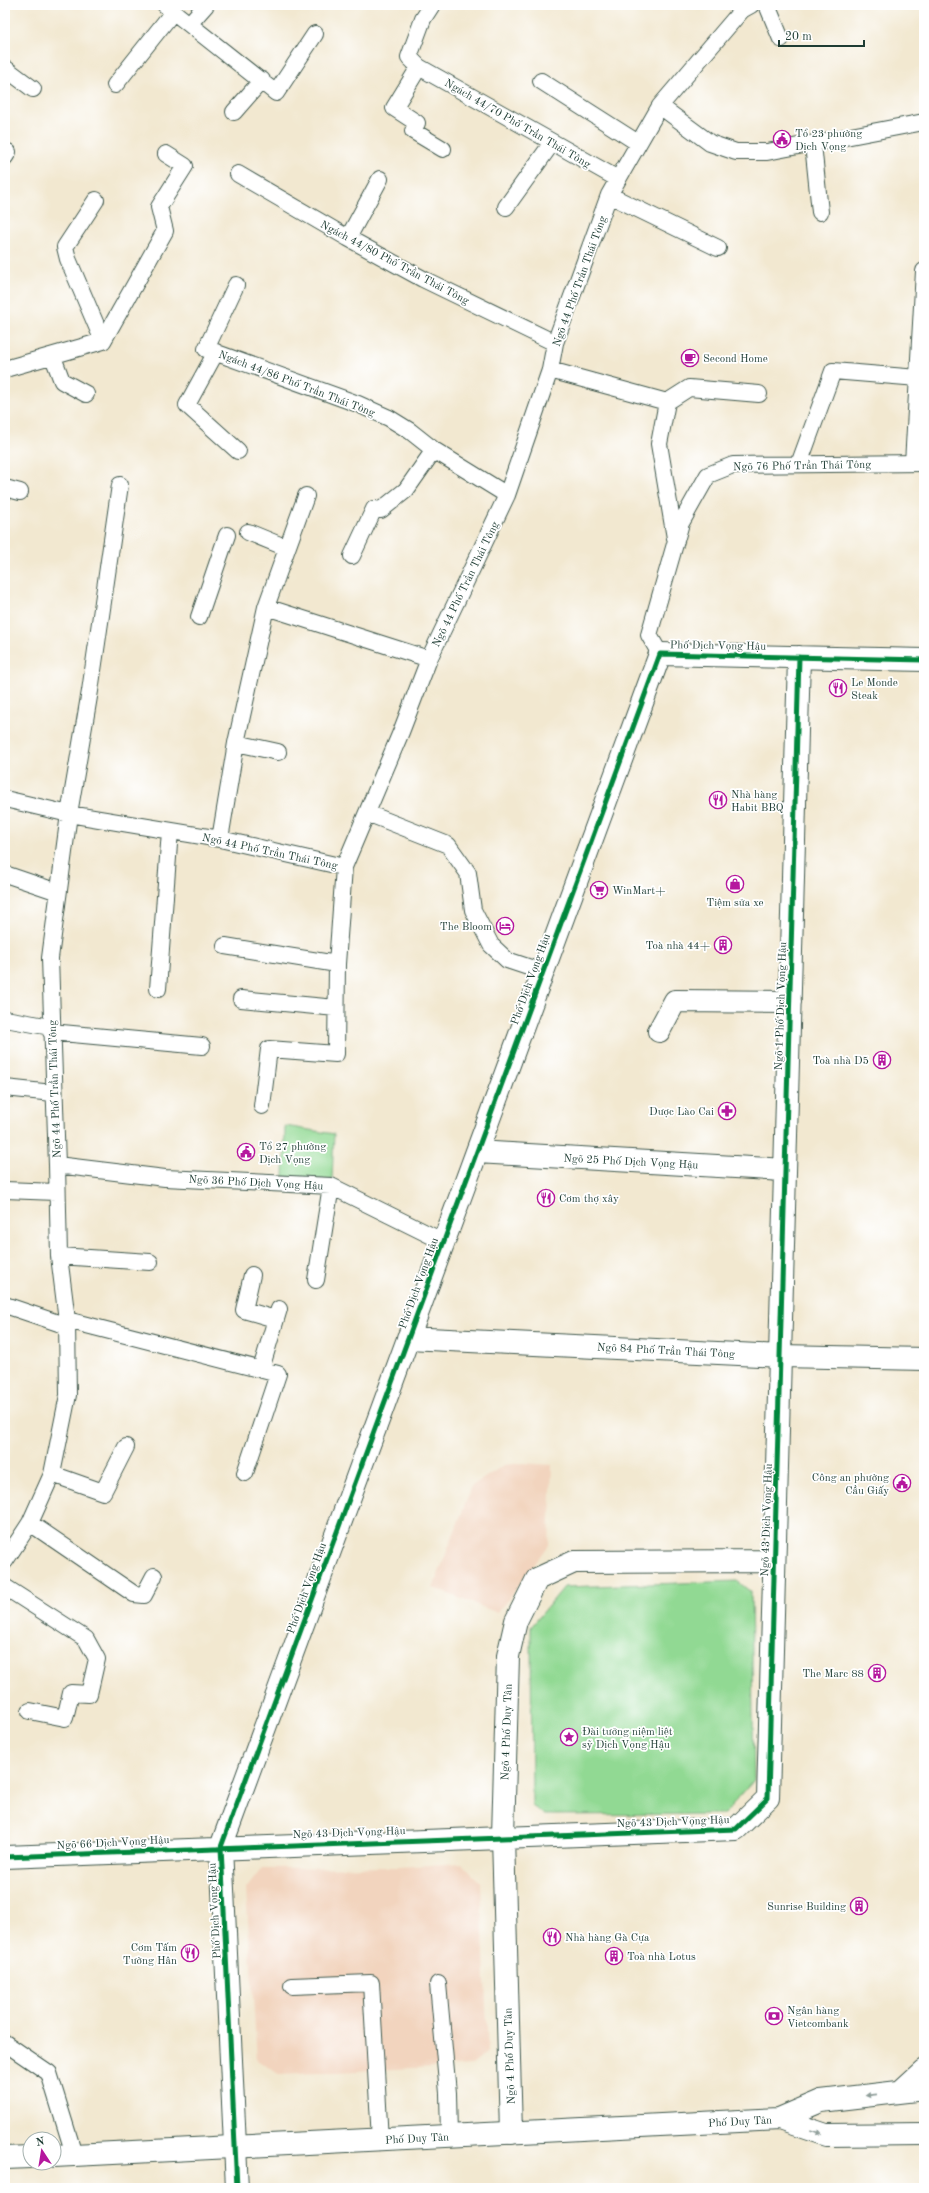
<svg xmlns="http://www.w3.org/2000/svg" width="929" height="2193" viewBox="0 0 929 2193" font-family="'Old Standard TT',serif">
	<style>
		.built { fill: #f2d4be }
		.green { fill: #91d993; stroke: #588b64 }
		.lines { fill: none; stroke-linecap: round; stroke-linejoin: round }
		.lane-casing { stroke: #3f574b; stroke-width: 18 }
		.street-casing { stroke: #3f574b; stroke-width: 24 }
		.secondary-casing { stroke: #3f574b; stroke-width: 24 }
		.lane { stroke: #fff; stroke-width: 16 }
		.street { stroke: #fff; stroke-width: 22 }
		.secondary { stroke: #fff; stroke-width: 22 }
		.cycleway-casing { stroke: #fff; stroke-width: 8 }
		.cycleway { stroke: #00873e; stroke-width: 5 }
		.oneway { fill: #8f9e9a }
		.labels { text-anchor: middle; stroke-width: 3.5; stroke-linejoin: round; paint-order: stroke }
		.street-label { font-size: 11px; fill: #1f3d34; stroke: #fff }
		.poi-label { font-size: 11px; fill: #1f3d34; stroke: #fff; text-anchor: start }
	</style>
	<rect width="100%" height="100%" fill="#fff"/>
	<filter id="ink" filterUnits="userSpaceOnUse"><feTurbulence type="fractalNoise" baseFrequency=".025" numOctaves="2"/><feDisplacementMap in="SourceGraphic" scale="8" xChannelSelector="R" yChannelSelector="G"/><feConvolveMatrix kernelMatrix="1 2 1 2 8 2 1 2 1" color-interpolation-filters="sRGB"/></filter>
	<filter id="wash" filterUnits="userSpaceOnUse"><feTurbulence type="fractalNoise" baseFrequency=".012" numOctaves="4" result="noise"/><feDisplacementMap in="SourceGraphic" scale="16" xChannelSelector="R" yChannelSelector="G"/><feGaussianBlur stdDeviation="0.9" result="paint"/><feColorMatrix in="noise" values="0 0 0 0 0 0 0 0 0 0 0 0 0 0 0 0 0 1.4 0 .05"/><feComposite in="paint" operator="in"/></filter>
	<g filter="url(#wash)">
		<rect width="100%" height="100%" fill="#f2e8d0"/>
		<path class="built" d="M 523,1463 L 552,1465 L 549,1545 L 498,1613 L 433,1588 L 472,1486 L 504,1465 Z
			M 461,1863 L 481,1883 L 488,2052 L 472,2065 L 280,2075 L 257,2060 L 246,1889 L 262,1868 L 399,1867 Z"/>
		<path class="green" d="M 285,1126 L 334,1134 L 332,1180 L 284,1177 Z
			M 737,1581 L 751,1592 L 754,1780 L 724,1814 L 545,1815 L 532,1806 L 531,1627 L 564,1587 Z"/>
	</g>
	<g filter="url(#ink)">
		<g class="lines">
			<defs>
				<path id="lane" d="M 165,5 L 276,93 L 315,34
					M 432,5 L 423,19 L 409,57 L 419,67 L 394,108 L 417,123 L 413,131 L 443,149
					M 767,5 L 781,39
					M 190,23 L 206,5
					M 419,67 L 618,179
					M 5,68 L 33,89
					M 541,81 L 638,143
					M 115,85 L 173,12
					M 660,106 L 710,143 L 736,152 L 767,152 L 924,122
					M 234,112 L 262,80
					M 813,144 L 820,212
					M 5,157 L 8,152
					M 238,174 L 348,238 L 423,279 L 555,343
					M 609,195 L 718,248
					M 96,200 L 65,247 L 68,259 L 103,341
					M 506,207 L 552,143
					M 348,238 L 380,179
					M 236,285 L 206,349 L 358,404 L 389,418 L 410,431 L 434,450 L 507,495
					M 216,352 L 187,405 L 238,451
					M 53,357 L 62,381 L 86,394
					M 5,369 L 103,341 L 165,231 L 159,207 L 185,166 L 166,154
					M 550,370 L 667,402 L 689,388 L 759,394
					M 667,402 L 659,444 L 675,538
					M 913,463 L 924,271
					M 799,464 L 833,371 L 918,378
					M 5,488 L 20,492
					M 248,532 L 287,548
					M 352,556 L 374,509 L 381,510 L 406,490 L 434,450
					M 266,607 L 429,659
					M 199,617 L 227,535
					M 660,654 L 649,635 L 681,523 L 708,475 L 733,465 L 924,463
					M 236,743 L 278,752
					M 5,799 L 69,814 L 220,839 L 344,867
					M 367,813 L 448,845 L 468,873 L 473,910 L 491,945 L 507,960 L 543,972
					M 220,839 L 236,743 L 266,607 L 306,496
					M 5,874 L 58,892
					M 225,946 L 337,964
					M 158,989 L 170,831
					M 241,999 L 336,1008
					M 5,1019 L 51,1027
					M 51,1032 L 202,1046
					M 5,1088 L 53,1093
					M 262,1106 L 269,1049 L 336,1054 L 337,964 L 344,867 L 401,732 L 429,659 L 507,495 L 550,370 L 555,343 L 609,195 L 660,106 L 742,10 L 751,5
					M 57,1165 L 165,1178 L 331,1186 L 444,1242
					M 5,1190 L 56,1192
					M 59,1256 L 150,1262
					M 252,1275 L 244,1310 L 275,1319
					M 316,1280 L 331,1186
					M 5,1305 L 67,1326
					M 67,1320 L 278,1374 L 245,1473
					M 261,1369 L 279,1309
					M 52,1474 L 103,1492 L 126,1447
					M 30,1523 L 134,1594 L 144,1595 L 154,1576
					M 5,1561 L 30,1523 L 52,1474 L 68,1395 L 67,1320 L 59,1256 L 57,1165 L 50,958 L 69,814 L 90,691 L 120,485
					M 5,1587 L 86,1639 L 97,1659 L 89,1694 L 71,1693 L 65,1718 L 30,1711
					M 438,1984 L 448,2093 L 449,2136
					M 292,1986 L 371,1983 L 380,2140
					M 5,2043 L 49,2073 L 74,2154"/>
				<path id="street" d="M 659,1031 L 675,1001 L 790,1002
					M 477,1152 L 785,1170
					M 408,1338 L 781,1356 L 924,1359
					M 5,1857 L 736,1829 L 768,1798 L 799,657
					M 511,2133 L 503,1836 L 508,1656 L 516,1621 L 537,1579 L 574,1562 L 774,1561
					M 237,2188 L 221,1847 L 660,654 L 924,660"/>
				<path id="secondary" d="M 900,2092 L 924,2070
					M 779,2119 L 826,2135 L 924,2134
					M 54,2156 L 779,2119 L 821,2101 L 924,2089
					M 5,2158 L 30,2157"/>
			</defs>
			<use href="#lane" class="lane-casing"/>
			<use href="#street" class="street-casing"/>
			<use href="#secondary" class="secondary-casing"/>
			<use href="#lane" class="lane"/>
			<use href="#street" class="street"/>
			<use href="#secondary" class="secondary"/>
			<defs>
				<path id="cycleway" d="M 5,1857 L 736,1829 L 768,1798 L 799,657
					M 237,2188 L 221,1847 L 660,654 L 924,660"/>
			</defs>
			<use href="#cycleway" class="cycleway-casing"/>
			<use href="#cycleway" class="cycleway"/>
		</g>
		<defs><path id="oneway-solid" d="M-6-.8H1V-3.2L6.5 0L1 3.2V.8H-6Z"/></defs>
		<g class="oneway">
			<use href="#oneway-solid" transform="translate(871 2095) rotate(174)"/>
			<use href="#oneway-solid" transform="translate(816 2132) rotate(19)"/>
		</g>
	</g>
	<defs>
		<symbol id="civic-ring" viewBox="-11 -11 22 22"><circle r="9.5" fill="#fff" stroke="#b5179e" stroke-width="1.5"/><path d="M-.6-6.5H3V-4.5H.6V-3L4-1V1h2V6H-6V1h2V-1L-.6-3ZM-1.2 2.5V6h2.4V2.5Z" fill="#b5179e"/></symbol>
		<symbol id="cafe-ring" viewBox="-11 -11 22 22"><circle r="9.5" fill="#fff" stroke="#b5179e" stroke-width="1.5"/><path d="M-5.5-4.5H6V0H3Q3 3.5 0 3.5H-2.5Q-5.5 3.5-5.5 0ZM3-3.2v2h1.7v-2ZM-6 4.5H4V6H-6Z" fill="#b5179e"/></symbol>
		<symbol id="restaurant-ring" viewBox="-11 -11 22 22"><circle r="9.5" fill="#fff" stroke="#b5179e" stroke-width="1.5"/><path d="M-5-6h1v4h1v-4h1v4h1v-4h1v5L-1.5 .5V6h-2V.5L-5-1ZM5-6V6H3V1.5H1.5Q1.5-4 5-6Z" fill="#b5179e"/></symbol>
		<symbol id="shop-ring" viewBox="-11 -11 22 22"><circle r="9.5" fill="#fff" stroke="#b5179e" stroke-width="1.5"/><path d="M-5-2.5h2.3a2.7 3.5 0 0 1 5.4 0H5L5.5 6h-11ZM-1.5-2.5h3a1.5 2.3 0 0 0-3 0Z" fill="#b5179e"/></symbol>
		<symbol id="supermarket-ring" viewBox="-11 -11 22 22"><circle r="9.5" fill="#fff" stroke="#b5179e" stroke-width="1.5"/><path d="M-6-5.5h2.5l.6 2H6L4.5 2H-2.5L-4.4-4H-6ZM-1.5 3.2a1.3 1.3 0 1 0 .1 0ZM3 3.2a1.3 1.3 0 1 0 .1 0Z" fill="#b5179e"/></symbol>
		<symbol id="hotel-ring" viewBox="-11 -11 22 22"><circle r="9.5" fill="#fff" stroke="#b5179e" stroke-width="1.5"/><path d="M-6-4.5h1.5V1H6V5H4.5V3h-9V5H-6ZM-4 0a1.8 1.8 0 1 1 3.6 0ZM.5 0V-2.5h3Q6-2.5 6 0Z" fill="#b5179e"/></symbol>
		<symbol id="building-ring" viewBox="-11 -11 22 22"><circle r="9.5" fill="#fff" stroke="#b5179e" stroke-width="1.5"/><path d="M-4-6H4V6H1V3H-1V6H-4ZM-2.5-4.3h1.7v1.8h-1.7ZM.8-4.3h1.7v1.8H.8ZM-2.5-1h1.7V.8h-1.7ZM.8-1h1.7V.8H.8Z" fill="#b5179e"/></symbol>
		<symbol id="pharmacy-ring" viewBox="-11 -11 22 22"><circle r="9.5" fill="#fff" stroke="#b5179e" stroke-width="1.5"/><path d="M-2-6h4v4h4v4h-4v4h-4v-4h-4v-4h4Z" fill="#b5179e"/></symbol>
		<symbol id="sight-ring" viewBox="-11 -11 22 22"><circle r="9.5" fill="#fff" stroke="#b5179e" stroke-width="1.5"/><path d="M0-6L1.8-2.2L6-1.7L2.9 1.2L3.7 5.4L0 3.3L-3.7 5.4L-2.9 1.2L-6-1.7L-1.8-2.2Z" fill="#b5179e"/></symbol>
		<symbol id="bank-ring" viewBox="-11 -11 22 22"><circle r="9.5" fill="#fff" stroke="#b5179e" stroke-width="1.5"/><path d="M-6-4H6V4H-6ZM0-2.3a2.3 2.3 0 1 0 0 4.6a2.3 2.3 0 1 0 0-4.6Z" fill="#b5179e"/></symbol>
	</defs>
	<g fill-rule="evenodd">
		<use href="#civic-ring" x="772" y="129" width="20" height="20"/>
		<use href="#cafe-ring" x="680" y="348" width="20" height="20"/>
		<use href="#restaurant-ring" x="828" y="678" width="20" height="20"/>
		<use href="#restaurant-ring" x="708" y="790" width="20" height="20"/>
		<use href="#shop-ring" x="725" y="874" width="20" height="20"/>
		<use href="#supermarket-ring" x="589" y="880" width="20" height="20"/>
		<use href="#hotel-ring" x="495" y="916" width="20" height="20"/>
		<use href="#building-ring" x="713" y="935" width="20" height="20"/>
		<use href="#building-ring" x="872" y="1050" width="20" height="20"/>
		<use href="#pharmacy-ring" x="717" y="1101" width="20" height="20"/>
		<use href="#civic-ring" x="236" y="1142" width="20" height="20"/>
		<use href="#restaurant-ring" x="536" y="1188" width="20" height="20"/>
		<use href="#civic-ring" x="892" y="1473" width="20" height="20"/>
		<use href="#building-ring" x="867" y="1663" width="20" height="20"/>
		<use href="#sight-ring" x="559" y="1727" width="20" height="20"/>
		<use href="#building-ring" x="849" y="1896" width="20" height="20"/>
		<use href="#restaurant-ring" x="542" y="1927" width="20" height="20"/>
		<use href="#restaurant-ring" x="180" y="1943" width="20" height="20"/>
		<use href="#building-ring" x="604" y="1946" width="20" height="20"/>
		<use href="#bank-ring" x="764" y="2006" width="20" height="20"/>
	</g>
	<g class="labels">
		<g class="street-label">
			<text transform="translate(518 123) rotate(30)" y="4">Ngách 44/70 Phố Trần Thái Tông</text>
			<text transform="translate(395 262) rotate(28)" y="4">Ngách 44/80 Phố Trần Thái Tông</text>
			<text transform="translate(579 281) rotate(-70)" y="4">Ngõ 44 Phố Trần Thái Tông</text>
			<text transform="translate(297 383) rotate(21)" y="4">Ngách 44/86 Phố Trần Thái Tông</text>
			<text transform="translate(802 465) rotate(-1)" y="4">Ngõ 76 Phố Trần Thái Tông</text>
			<text transform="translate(465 584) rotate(-64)" y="4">Ngõ 44 Phố Trần Thái Tông</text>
			<text transform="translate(718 645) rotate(1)" y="4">Phố Dịch Vọng Hậu</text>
			<text transform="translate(270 851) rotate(12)" y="4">Ngõ 44 Phố Trần Thái Tông</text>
			<text transform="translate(530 979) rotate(-70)" y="4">Phố Dịch Vọng Hậu</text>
			<text transform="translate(780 1006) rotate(-88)" y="4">Ngõ 1 Phố Dịch Vọng Hậu</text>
			<text transform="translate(54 1089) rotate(-92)" y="4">Ngõ 44 Phố Trần Thái Tông</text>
			<text transform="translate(631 1161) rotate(3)" y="4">Ngõ 25 Phố Dịch Vọng Hậu</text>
			<text transform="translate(256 1182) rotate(3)" y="4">Ngõ 36 Phố Dịch Vọng Hậu</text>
			<text transform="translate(418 1283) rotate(-70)" y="4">Phố Dịch Vọng Hậu</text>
			<text transform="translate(666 1350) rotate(3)" y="4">Ngõ 84 Phố Trần Thái Tông</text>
			<text transform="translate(766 1520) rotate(-88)" y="4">Ngõ 43 Dịch Vọng Hậu</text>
			<text transform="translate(306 1588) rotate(-70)" y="4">Phố Dịch Vọng Hậu</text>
			<text transform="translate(506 1732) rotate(-88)" y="4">Ngõ 4 Phố Duy Tân</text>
			<text transform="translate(673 1821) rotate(-2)" y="4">Ngõ 43 Dịch Vọng Hậu</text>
			<text transform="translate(349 1832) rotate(-2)" y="4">Ngõ 43 Dịch Vọng Hậu</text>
			<text transform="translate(113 1842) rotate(-3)" y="4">Ngõ 66 Dịch Vọng Hậu</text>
			<text transform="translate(214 1911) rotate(-93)" y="4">Phố Dịch Vọng Hậu</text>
			<text transform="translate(509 2056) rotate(-92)" y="4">Ngõ 4 Phố Duy Tân</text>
			<text transform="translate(740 2121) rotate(-3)" y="4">Phố Duy Tân</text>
			<text transform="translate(417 2138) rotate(-3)" y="4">Phố Duy Tân</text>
		</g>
		<g class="poi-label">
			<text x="795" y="137">Tổ 23 phường<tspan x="795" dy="13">Dịch Vọng</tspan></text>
			<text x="703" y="362">Second Home</text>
			<text x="851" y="686">Le Monde<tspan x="851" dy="13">Steak</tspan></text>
			<text x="731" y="798">Nhà hàng<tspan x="731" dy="13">Habit BBQ</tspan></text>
			<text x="612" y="894">WinMart+</text>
			<text x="735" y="906" text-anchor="middle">Tiệm sửa xe</text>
			<text x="492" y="930" text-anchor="end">The Bloom</text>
			<text x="710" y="949" text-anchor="end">Toà nhà 44+</text>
			<text x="869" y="1064" text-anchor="end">Toà nhà D5</text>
			<text x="714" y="1115" text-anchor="end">Dược Lào Cai</text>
			<text x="259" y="1150">Tổ 27 phường<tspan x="259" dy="13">Dịch Vọng</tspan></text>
			<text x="559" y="1202">Cơm thợ xây</text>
			<text x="889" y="1481" text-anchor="end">Công an phường<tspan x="889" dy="13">Cầu Giấy</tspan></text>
			<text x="864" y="1677" text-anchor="end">The Marc 88</text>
			<text x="582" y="1735">Đài tưởng niệm liệt<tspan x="582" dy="13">sỹ Dịch Vọng Hậu</tspan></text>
			<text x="846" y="1910" text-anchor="end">Sunrise Building</text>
			<text x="565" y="1941">Nhà hàng Gà Cựa</text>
			<text x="177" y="1951" text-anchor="end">Cơm Tấm<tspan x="177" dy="13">Tường Hân</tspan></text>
			<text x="627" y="1960">Toà nhà Lotus</text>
			<text x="787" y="2014">Ngân hàng<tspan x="787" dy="13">Vietcombank</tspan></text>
		</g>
	</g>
	<rect width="929" height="2193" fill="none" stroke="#fff" stroke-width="20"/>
	<g transform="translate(42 2151) rotate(348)"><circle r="19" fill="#ffffff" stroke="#a5b1ae"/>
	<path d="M0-3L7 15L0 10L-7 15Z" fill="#b5179e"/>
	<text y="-6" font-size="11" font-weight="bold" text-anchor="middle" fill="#1f3d34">N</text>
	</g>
	<path d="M779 40v6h85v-6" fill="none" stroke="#1f3d34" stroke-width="2"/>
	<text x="785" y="40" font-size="12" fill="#1f3d34" stroke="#ffffff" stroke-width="3" paint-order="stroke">20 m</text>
</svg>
